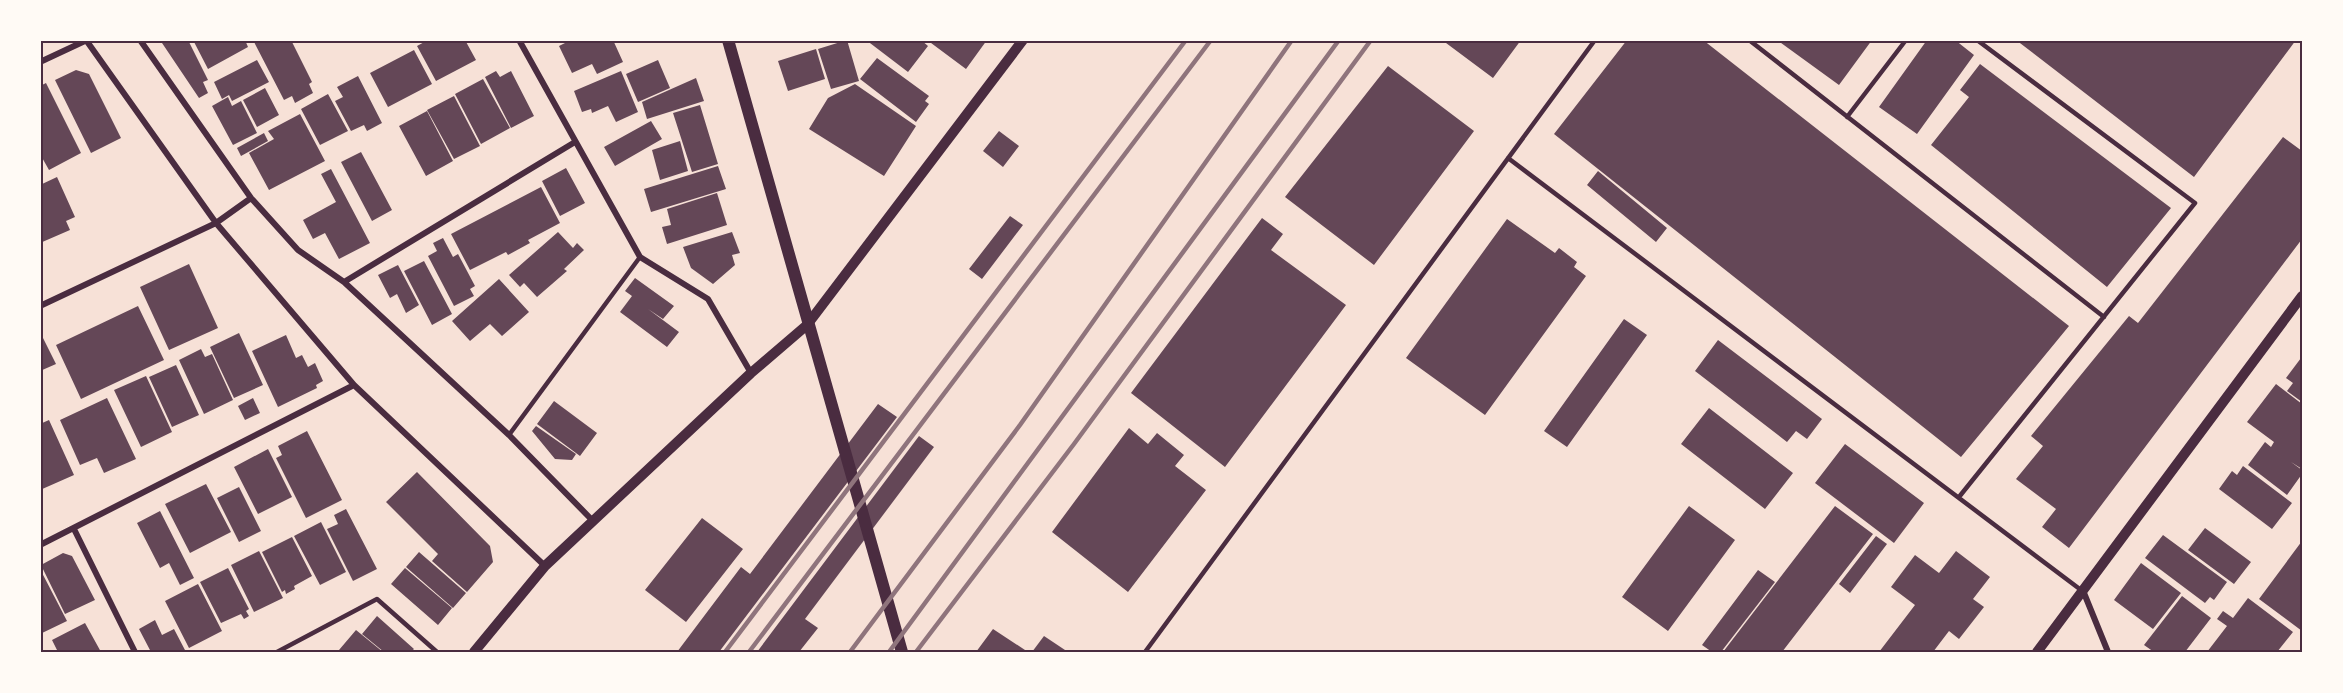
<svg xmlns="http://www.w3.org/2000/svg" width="2343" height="693" viewBox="0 0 2343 693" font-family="Helvetica,sans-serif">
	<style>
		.building { fill: #644757 }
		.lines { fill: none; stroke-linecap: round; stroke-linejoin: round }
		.service { stroke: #4a2c40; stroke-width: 4.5 }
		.minor { stroke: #4a2c40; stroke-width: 6 }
		.tertiary { stroke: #4a2c40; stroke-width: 10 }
		.secondary { stroke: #4a2c40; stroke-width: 12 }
		.rail { stroke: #8f747c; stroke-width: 4.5 }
		.neatline { fill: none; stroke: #4a2c40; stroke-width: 2 }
	</style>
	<rect width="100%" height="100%" fill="#f7e1d7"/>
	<path class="building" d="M 160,40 L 188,40 L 208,80 L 203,82 L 208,93 L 199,98 Z
		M 193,40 L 245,40 L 248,47 L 208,69 Z
		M 253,40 L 291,40 L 312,82 L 309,84 L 313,93 L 295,103 L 292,96 L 284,100 Z
		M 428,40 L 465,40 L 476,60 L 436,81 L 417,46 Z
		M 571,40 L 613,40 L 623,62 L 597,74 L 592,64 L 572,73 L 559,46 Z
		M 847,40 L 859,81 L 831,89 L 818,49 Z
		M 866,40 L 921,40 L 928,46 L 908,72 Z
		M 927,40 L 987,40 L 966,69 Z
		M 1442,40 L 1521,40 L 1493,78 Z
		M 1627,40 L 1703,40 L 2069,326 L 1961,457 L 1554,134 Z
		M 1777,40 L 1872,40 L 1839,85 Z
		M 1927,40 L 1955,40 L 1974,55 L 1917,134 L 1879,107 Z
		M 2016,40 L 2296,40 L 2194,177 Z
		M 816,49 L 825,79 L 788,91 L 778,61 Z
		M 414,50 L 432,84 L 388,107 L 370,73 Z
		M 877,58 L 929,96 L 925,101 L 929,104 L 916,122 L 860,79 Z
		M 257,60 L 269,82 L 232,101 L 229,95 L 222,99 L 214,82 Z
		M 658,60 L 670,88 L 638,102 L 626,74 Z
		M 1980,64 L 2171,208 L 2107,287 L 1931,145 L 1969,97 L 1960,90 Z
		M 1388,66 L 1474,131 L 1374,265 L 1285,197 Z
		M 76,70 L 89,74 L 121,138 L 91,153 L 55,80 Z
		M 496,71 L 500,77 L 511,71 L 534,116 L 511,128 L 485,77 Z
		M 621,71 L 638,112 L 616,122 L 608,106 L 592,113 L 591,109 L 582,112 L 574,91 Z
		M 358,76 L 382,123 L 367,131 L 364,125 L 351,131 L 335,101 L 343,97 L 337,87 Z
		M 696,78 L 704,101 L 647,119 L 642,102 Z
		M 483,79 L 510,128 L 481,144 L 455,94 Z
		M 46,83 L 81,153 L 49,170 L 40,154 L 40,86 Z
		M 855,84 L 916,126 L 884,176 L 809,129 L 828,98 Z
		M 265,88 L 279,115 L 257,127 L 243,100 Z
		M 328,94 L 348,131 L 320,145 L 301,109 Z
		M 454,96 L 480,146 L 454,159 L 427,110 Z
		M 228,97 L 232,106 L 241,101 L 257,133 L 233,145 L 212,106 Z
		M 700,105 L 718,164 L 692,172 L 673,113 Z
		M 427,111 L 453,161 L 426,176 L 399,126 Z
		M 300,114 L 325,161 L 269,190 L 249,153 L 274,139 L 268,131 Z
		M 651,121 L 662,139 L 615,166 L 604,147 Z
		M 999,131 L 1019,146 L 1003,167 L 983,151 Z
		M 264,133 L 268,141 L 241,156 L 237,148 Z
		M 2283,137 L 2302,151 L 2302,239 L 2069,548 L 2042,527 L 2056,509 L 2016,479 L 2043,446 L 2031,436 L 2129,316 L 2138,323 Z
		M 680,141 L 688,171 L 660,180 L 652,150 Z
		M 361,152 L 392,210 L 372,221 L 341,162 Z
		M 718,166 L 726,189 L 651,212 L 644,189 Z
		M 566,168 L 585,203 L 560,216 L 542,181 Z
		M 331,169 L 370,243 L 339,259 L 325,233 L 313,239 L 303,220 L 336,202 L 321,174 Z
		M 1598,171 L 1667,228 L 1656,242 L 1587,185 Z
		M 57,177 L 75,217 L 66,221 L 70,230 L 40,243 L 40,185 Z
		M 541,187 L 560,223 L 528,240 L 530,243 L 508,255 L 506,252 L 470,270 L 451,234 Z
		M 717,193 L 727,225 L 667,244 L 662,227 L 671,225 L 667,209 Z
		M 1010,216 L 1023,225 L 982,279 L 969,269 Z
		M 1262,218 L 1283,234 L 1271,250 L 1346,305 L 1225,467 L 1131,393 Z
		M 1507,219 L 1555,253 L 1559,248 L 1577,262 L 1574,267 L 1586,276 L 1485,415 L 1406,358 Z
		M 558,232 L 573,248 L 577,243 L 584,250 L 564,269 L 567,271 L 537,297 L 524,283 L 520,287 L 509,275 Z
		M 732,232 L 740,253 L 732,255 L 735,265 L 713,284 L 691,268 L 683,247 Z
		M 443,238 L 453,257 L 458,254 L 475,286 L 470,289 L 474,296 L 454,306 L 428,256 L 437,251 L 433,243 Z
		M 424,261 L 452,314 L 432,325 L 404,271 Z
		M 189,264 L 218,328 L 169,350 L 140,287 Z
		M 398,265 L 419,305 L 406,313 L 397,294 L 390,298 L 378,275 Z
		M 635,278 L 674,306 L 663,319 L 648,309 L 679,332 L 667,347 L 620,312 L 632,296 L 625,291 Z
		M 499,279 L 529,312 L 502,336 L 490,324 L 470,341 L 452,321 Z
		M 138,306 L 164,360 L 81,399 L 56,345 Z
		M 1624,319 L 1647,335 L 1567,447 L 1544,431 Z
		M 40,332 L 56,364 L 40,371 Z
		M 239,333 L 263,385 L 234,398 L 210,347 Z
		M 286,335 L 296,358 L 302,355 L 308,367 L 315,363 L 323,381 L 316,385 L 317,388 L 278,407 L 252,351 Z
		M 1718,340 L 1822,419 L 1807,439 L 1796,431 L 1787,442 L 1695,371 Z
		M 201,349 L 205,357 L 212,354 L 233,400 L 204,414 L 179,360 Z
		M 2301,358 L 2302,359 L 2302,402 L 2287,391 L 2293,383 L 2286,378 Z
		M 176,365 L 199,415 L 172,427 L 149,377 Z
		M 146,376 L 172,432 L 141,447 L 114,390 Z
		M 2276,384 L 2302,404 L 2302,469 L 2291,462 L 2302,470 L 2302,474 L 2287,495 L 2248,465 L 2265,442 L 2271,447 L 2274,442 L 2247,422 Z
		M 107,398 L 136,459 L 104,473 L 97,458 L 80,465 L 60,420 Z
		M 253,398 L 260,413 L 245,420 L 238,406 Z
		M 554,401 L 597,433 L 580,456 L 537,424 Z
		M 878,404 L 897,417 L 719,652 L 677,652 L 741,567 L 750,574 Z
		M 1709,408 L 1793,473 L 1765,509 L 1681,444 Z
		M 49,420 L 74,475 L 40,490 L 40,424 Z
		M 536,426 L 576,454 L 572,460 L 555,459 L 532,431 Z
		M 1129,428 L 1148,444 L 1157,433 L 1184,455 L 1175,466 L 1206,490 L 1128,592 L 1052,532 Z
		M 307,431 L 342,500 L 306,518 L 276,458 L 282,455 L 278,446 Z
		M 919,436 L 934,447 L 805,619 L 818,628 L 799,652 L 757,652 Z
		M 1845,444 L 1924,503 L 1894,543 L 1815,483 Z
		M 268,449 L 292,497 L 258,514 L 234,467 Z
		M 2243,466 L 2292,503 L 2272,529 L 2219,489 L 2232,471 L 2237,475 Z
		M 417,472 L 490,546 L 493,562 L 467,592 L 432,561 L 438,554 L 386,502 Z
		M 206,484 L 231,532 L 190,553 L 165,504 Z
		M 239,487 L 261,531 L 239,542 L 217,498 Z
		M 1689,506 L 1735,540 L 1668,631 L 1622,597 Z
		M 1835,506 L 1873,534 L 1782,652 L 1723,652 Z
		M 346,509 L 377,569 L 353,581 L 327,529 L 338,524 L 334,515 Z
		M 160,511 L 194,578 L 180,585 L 169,563 L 160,568 L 137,523 Z
		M 702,518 L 743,549 L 686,622 L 645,590 Z
		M 321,522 L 346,572 L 320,585 L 294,536 Z
		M 2205,528 L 2251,562 L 2234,584 L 2188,550 Z
		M 2163,535 L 2227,582 L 2214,600 L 2210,597 L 2205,603 L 2145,558 Z
		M 1876,536 L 1887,544 L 1850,593 L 1839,584 Z
		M 292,537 L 312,576 L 294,586 L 295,589 L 286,594 L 285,590 L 282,592 L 262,552 Z
		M 2302,541 L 2302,631 L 2259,599 Z
		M 259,551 L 283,598 L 254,612 L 231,565 Z
		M 1956,551 L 1990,577 L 1973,599 L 1984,607 L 1959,639 L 1949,631 L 1933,652 L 1879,652 L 1915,605 L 1891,587 L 1915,555 L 1939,573 Z
		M 419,552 L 466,593 L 453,608 L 406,567 Z
		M 63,553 L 72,556 L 95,600 L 65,614 L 41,565 Z
		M 2141,563 L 2181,593 L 2153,629 L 2114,600 Z
		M 228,568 L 249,609 L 246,611 L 249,616 L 244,619 L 241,614 L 221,623 L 200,582 Z
		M 405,568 L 452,608 L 438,625 L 391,584 Z
		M 40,569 L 67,621 L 40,634 Z
		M 1758,570 L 1775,582 L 1721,652 L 1712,652 L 1702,645 Z
		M 198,584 L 222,631 L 189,648 L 165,601 Z
		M 2182,596 L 2211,618 L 2185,652 L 2154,652 L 2144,645 Z
		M 2248,598 L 2293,632 L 2277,652 L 2207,652 L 2227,626 L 2217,619 L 2223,611 L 2233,618 Z
		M 377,616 L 414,649 L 411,652 L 384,652 L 362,634 Z
		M 155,620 L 162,635 L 174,629 L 186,652 L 151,652 L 139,629 Z
		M 85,623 L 101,652 L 58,652 L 52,640 Z
		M 993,629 L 1028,652 L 976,652 Z
		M 356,630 L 383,652 L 339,650 Z
		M 1044,636 L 1068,652 L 1032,652 Z"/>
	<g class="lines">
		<path class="service" d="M 1749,40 L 2104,317
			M 1847,117 L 1906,40
			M 1508,158 L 2081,590
			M 509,435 L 640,257
			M 1959,497 L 2195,203 L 1977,40
			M 277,652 L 377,599 L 437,652
			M 1145,652 L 1595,40"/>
		<path class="minor" d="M 86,40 L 216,223 L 354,385 L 545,566
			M 140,40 L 251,198 L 298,250 L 344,282 L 509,435 L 593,521
			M 519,40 L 640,257 L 708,299 L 751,373
			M 40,62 L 87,40
			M 344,282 L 575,142
			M 40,306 L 216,223 L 251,198
			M 74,529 L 135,652
			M 40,545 L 354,385
			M 2084,593 L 2108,652"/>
		<path class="tertiary" d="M 474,652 L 545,566 L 751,373 L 807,325 L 1023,40
			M 2037,652 L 2302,296"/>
		<path class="secondary" d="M 728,40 L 902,652"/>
		<path class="rail" d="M 725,652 L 1186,40
			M 749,652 L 1211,40
			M 850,652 L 1020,425 L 1292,40
			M 889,652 L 1339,40
			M 916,652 L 1074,444 L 1371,40"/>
	</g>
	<rect width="2343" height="693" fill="none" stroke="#fffaf5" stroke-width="84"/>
	<rect x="42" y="42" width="2259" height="609" class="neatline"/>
</svg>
